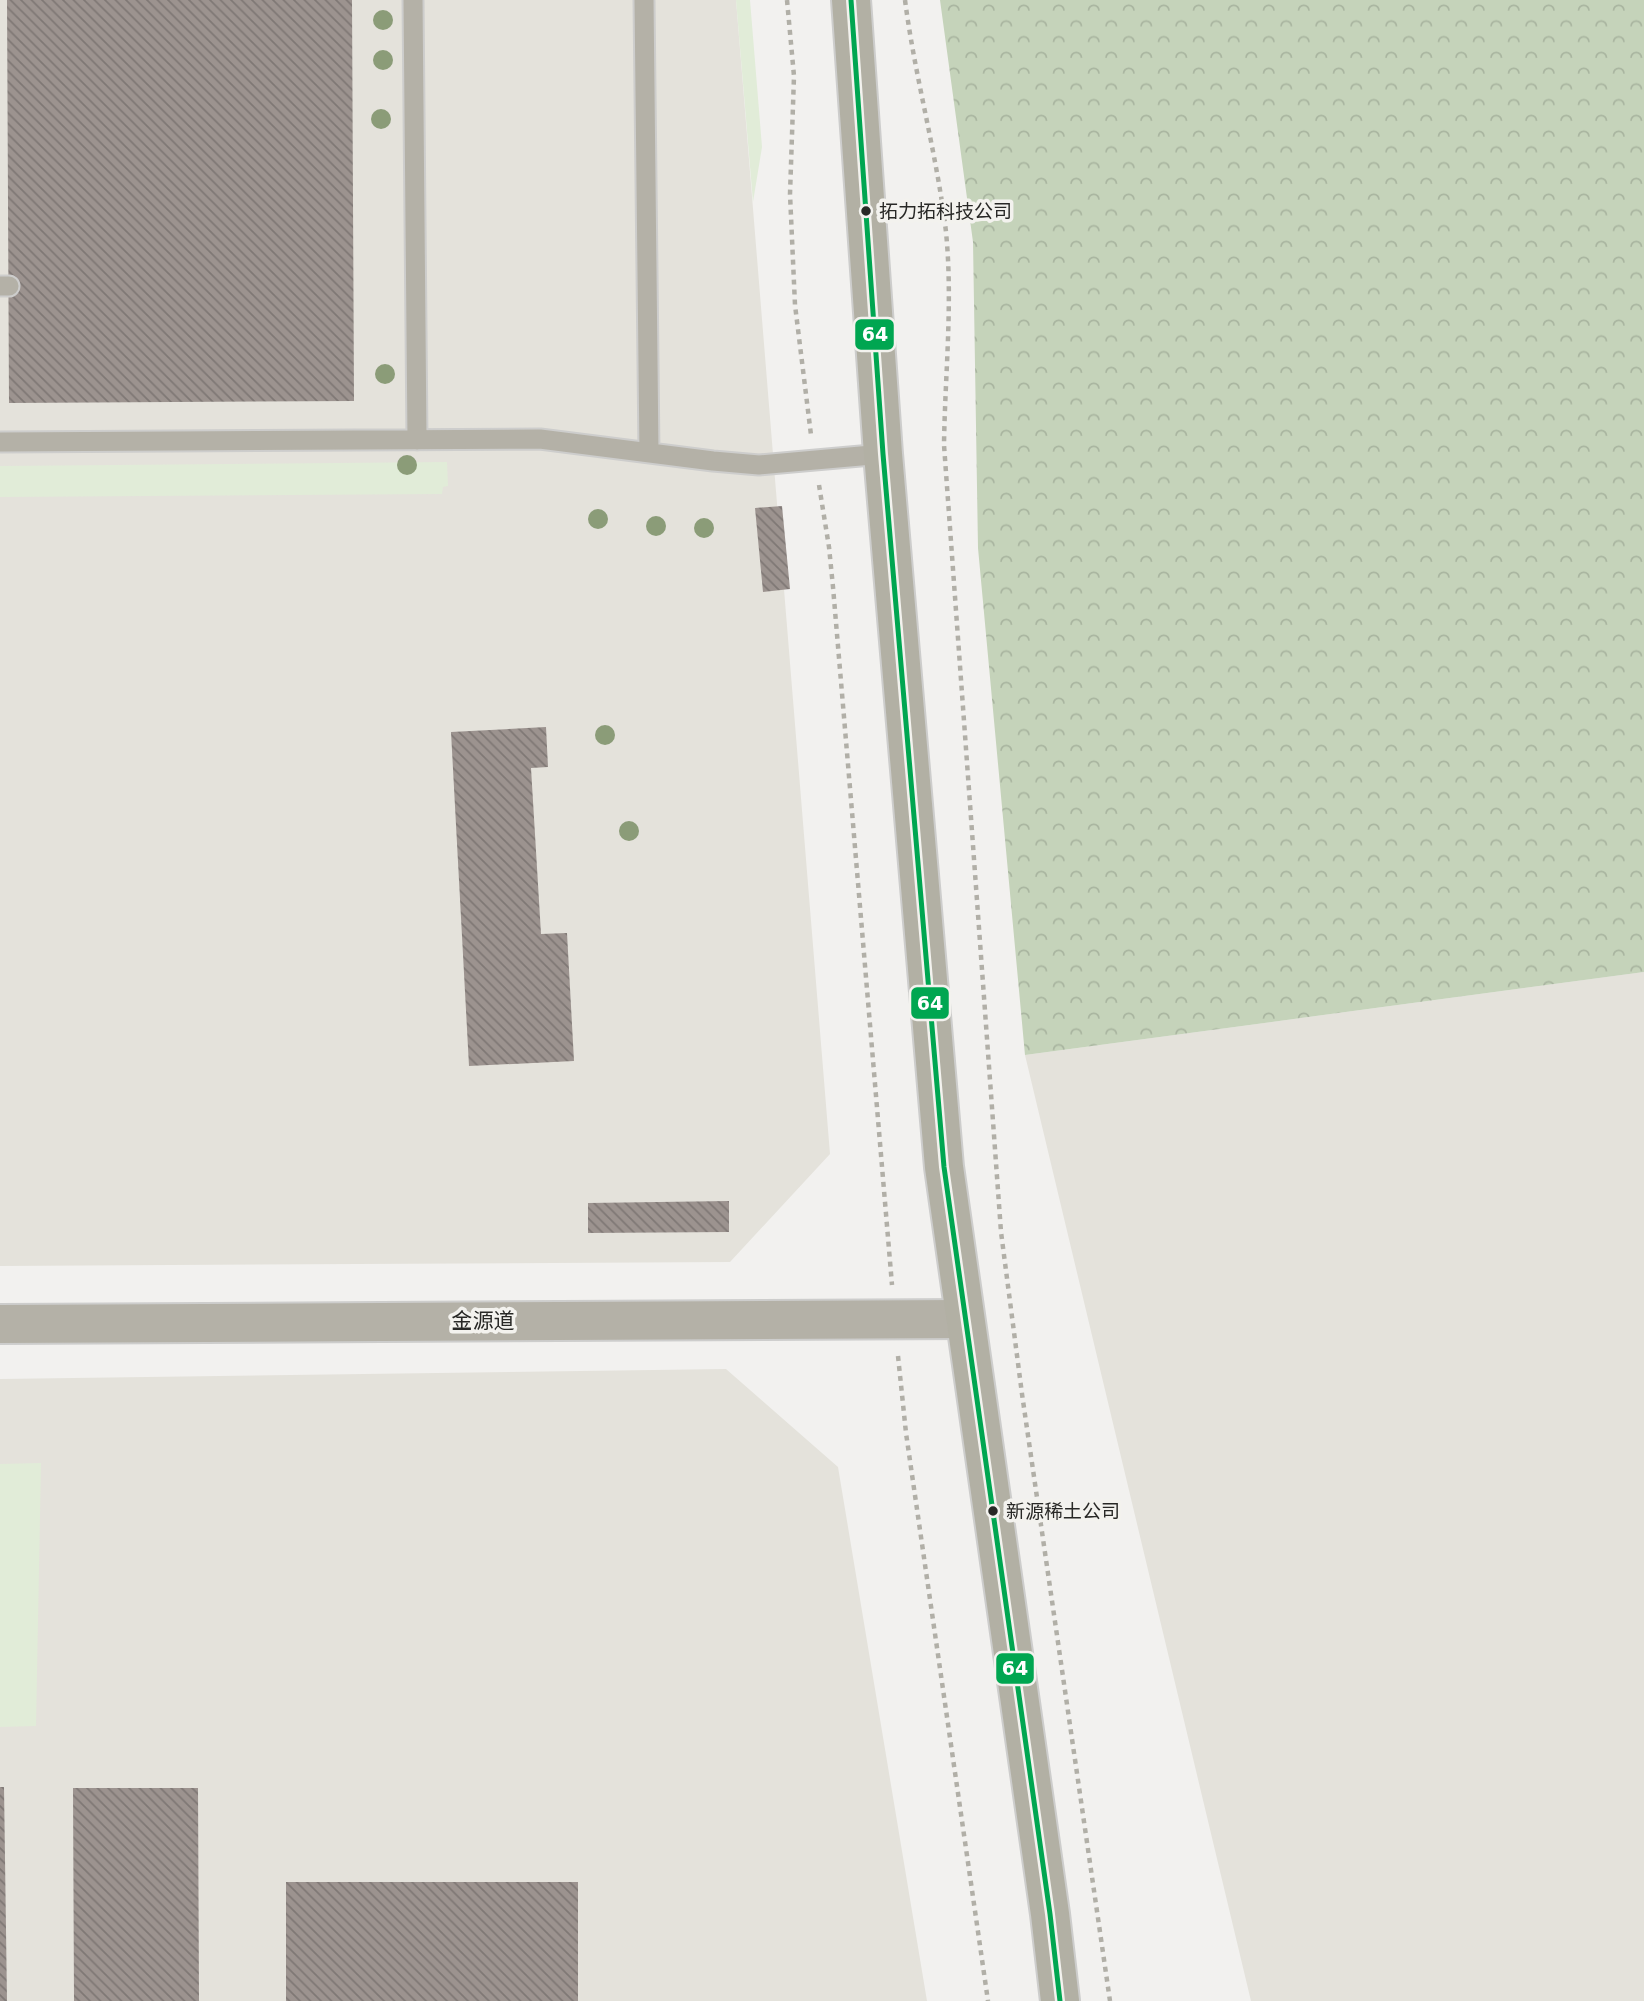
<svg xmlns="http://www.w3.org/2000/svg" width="1644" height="2001" viewBox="0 0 1644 2001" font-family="'DejaVu Sans','Noto Sans SC',sans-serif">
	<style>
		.built { fill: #e4e2db }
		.green { fill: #e1ecd8 }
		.forest { fill: url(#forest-crowns) }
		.building { fill: url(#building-back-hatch) }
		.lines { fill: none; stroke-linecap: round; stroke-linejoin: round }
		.lane-casing { stroke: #cdcdcc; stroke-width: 23 }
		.street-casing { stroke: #cdcdcc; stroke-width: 42 }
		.secondary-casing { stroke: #cdcdcc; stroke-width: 42 }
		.path { stroke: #b1afa7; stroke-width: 4.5; stroke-dasharray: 5 5; stroke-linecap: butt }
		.lane { stroke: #b4b1a7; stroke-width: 19 }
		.street { stroke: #b4b1a7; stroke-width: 38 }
		.secondary { stroke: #b2b0a4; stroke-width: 38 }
		.bus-1-casing { stroke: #f3f2ee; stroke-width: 10 }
		.bus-1 { stroke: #00a651; stroke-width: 5 }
		.tree { fill: #8b9c78 }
		.bus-dot { fill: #282826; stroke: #f3f2ee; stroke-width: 2.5 }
		.labels { text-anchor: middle; stroke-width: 7; stroke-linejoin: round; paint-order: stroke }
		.bus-label { font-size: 19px; fill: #282826; stroke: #f3f2ee; text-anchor: start }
		.street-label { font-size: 21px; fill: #282826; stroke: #f3f2ee }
		.line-badge { stroke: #f3f2ee; stroke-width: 2.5 }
		.badge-label { font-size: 19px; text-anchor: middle; font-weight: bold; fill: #fff }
	</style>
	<defs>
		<pattern id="forest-crowns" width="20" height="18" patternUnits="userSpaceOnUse" patternTransform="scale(1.75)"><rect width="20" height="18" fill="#c5d3ba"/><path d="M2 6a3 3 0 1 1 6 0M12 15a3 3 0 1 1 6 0" fill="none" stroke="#a9b5a0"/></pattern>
		<pattern id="building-back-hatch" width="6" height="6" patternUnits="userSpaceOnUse" patternTransform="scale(1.75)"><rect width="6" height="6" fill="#9c938f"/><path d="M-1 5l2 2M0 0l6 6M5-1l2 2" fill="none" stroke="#7f7875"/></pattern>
	</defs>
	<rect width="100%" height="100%" fill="#f2f1ef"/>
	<path class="built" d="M 0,0 L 736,0 L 830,1154 L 730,1262 L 0,1266 Z
		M 1644,972 L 1644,2001 L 1251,2001 L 1025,1055 Z
		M 726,1369 L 838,1467 L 927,2001 L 0,2001 L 0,1379 Z"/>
	<path class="green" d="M 736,0 L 750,0 L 762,147 L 753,202 Z
		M 447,462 L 448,486 L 443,487 L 442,494 L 0,497 L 0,466 Z
		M 41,1463 L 36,1726 L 0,1727 L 0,1464 Z"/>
	<path class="forest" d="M 940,0 L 1644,0 L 1644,972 L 1025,1055 L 978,548 L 973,242 Z"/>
	<path class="building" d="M 7,0 L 352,0 L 354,401 L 9,403 Z
		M 782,506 L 790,589 L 763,592 L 755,508 Z
		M 546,727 L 548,767 L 531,768 L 541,934 L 567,933 L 574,1061 L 469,1066 L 451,732 Z
		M 729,1201 L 729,1232 L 588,1233 L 588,1203 Z
		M 0,1787 L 4,1787 L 7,2001 L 0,2001 Z
		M 73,1788 L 198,1788 L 199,2001 L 74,2001 Z
		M 286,1882 L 578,1882 L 578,2001 L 286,2001 Z"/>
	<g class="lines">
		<defs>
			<path id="lane" d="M 413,0 L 417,440
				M 644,0 L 649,453
				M 0,286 L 9,286
				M 0,442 L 540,439 L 713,461 L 759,465 L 883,454"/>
			<path id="street" d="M 0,1324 L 965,1319"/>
			<path id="secondary" d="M 851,0 L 883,454 L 944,1167 L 1050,1914 L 1060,2001"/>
		</defs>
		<use href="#lane" class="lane-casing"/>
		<use href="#street" class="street-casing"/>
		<use href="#secondary" class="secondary-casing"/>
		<path class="path" d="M 787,0 L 794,76 L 790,194 L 795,305 L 811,435
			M 905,0 C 915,78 937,154 946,232 C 953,303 945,374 944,445 L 1001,1232 L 1022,1394 L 1110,2001
			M 819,485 L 829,547 L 833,587 L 892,1285
			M 898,1356 L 906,1433 L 988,2001"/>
		<use href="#lane" class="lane"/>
		<use href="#street" class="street"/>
		<use href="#secondary" class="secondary"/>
		<defs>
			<path id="bus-1" d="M 851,0 L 883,454 L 944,1167 L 1050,1914 L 1060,2001"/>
		</defs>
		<use href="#bus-1" class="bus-1-casing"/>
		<use href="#bus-1" class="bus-1"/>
	</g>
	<g class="tree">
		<circle cx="383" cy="20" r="10"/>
		<circle cx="383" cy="60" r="10"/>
		<circle cx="381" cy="119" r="10"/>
		<circle cx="385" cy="374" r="10"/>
		<circle cx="407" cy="465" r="10"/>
		<circle cx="598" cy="519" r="10"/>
		<circle cx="656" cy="526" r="10"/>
		<circle cx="704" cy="528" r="10"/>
		<circle cx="605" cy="735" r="10"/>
		<circle cx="629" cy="831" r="10"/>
	</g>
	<g class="bus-dot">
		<circle cx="866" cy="211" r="6"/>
		<circle cx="993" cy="1511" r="6"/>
	</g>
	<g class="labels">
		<g class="bus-label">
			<text x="879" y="218">拓力拓科技公司</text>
			<text x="1006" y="1518">新源稀土公司</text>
		</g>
		<g class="street-label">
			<text x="483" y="1328">金源道</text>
		</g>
	</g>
	<g class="line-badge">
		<rect x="854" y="318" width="41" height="33" rx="7" fill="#00a651"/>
		<rect x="910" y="986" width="40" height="34" rx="7" fill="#00a651"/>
		<rect x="995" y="1652" width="40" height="33" rx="7" fill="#00a651"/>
	</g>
	<g class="badge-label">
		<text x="875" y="341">64</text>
		<text x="930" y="1010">64</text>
		<text x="1015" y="1675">64</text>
	</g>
</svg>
